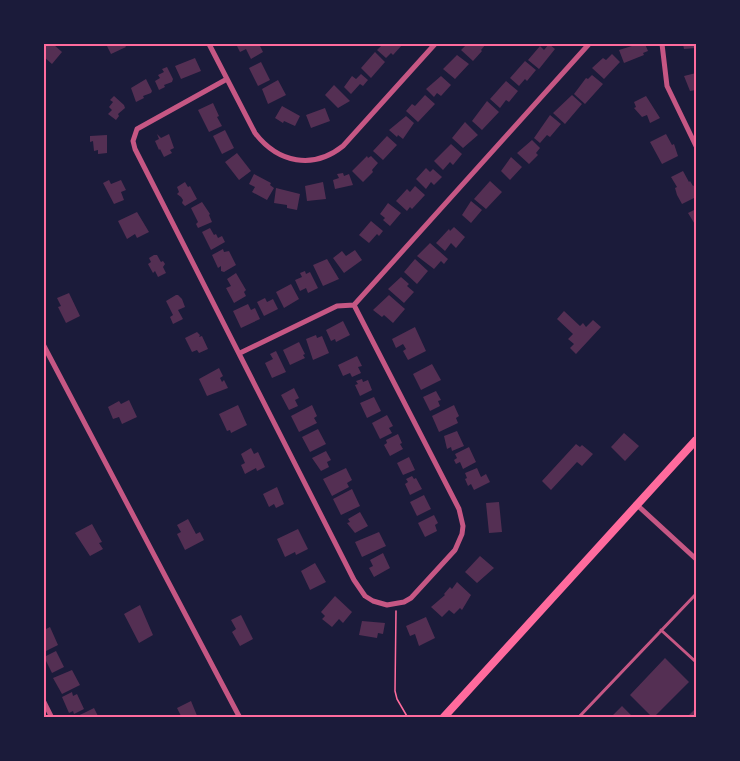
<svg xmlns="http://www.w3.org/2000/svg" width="740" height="761" viewBox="0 0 740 761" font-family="'Fira Sans',sans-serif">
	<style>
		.building { fill: #542f53 }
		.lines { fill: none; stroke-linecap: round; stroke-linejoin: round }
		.path { stroke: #ff6b9d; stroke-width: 1.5 }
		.service { stroke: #c65784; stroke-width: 3 }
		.minor { stroke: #c65784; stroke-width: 5 }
		.secondary { stroke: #ff6b9d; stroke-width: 8 }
		.neatline { fill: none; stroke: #ff6b9d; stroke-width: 2 }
	</style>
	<rect width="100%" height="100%" fill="#1b1b3a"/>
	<path class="building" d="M 44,44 L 50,45 L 53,44 L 62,52 L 52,64 L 44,57 Z
		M 106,44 L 124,44 L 126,47 L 111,54 Z
		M 236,44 L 259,44 L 263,52 L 251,59 L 246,49 L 240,52 Z
		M 383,44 L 403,44 L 393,55 L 391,53 L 386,58 L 377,50 Z
		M 467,44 L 486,44 L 481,50 L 482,51 L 473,61 L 461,50 Z
		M 549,44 L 555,49 L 539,69 L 528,60 L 540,46 L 544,50 Z
		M 634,44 L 645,44 L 648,51 L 643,53 L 644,55 L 624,63 L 619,50 L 635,45 Z
		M 683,44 L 696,44 L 696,48 L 684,49 Z
		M 375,52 L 385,62 L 371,78 L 361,68 Z
		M 612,54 L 620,62 L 604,79 L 592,68 L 603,58 L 606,60 Z
		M 457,55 L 469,64 L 455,79 L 443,69 Z
		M 195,58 L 201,71 L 181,79 L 175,66 Z
		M 525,61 L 536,70 L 527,81 L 525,79 L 519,86 L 510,78 Z
		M 261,62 L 270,80 L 258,86 L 249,68 Z
		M 167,67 L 173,79 L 172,82 L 164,85 L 165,87 L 159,90 L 155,81 L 160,78 L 158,75 L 164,72 L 162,69 Z
		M 696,73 L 696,90 L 690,91 L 684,76 Z
		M 361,74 L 368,80 L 363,86 L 360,84 L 351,94 L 344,87 L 352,76 L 356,79 Z
		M 592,75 L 603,84 L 585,104 L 574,94 L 586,78 L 588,79 Z
		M 441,76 L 451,85 L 441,96 L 437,93 L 434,97 L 426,89 Z
		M 146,79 L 152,91 L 151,93 L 143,96 L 144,98 L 136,102 L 131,88 Z
		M 278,80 L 286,95 L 268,104 L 262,89 Z
		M 506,81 L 518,91 L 509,102 L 506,100 L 500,108 L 490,99 Z
		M 334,85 L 350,101 L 338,108 L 325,95 Z
		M 425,95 L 435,104 L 418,122 L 406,111 L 412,104 L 415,106 Z
		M 572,95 L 582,104 L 565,124 L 553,113 Z
		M 114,96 L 124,105 L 125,108 L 118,114 L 119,116 L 116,120 L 108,114 L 112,110 L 109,107 L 113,102 L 110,100 Z
		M 646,96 L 660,118 L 650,123 L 647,115 L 642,117 L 634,108 L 636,107 L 634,102 Z
		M 487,101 L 499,112 L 482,130 L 472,121 Z
		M 213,103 L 219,116 L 217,117 L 222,126 L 209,132 L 198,110 Z
		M 282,106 L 300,116 L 295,126 L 284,121 L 283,123 L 275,118 Z
		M 325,108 L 330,121 L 311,128 L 306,115 Z
		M 550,115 L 561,124 L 550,137 L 547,135 L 540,143 L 534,138 Z
		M 406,116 L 414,123 L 403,139 L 398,135 L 397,137 L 389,130 Z
		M 465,122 L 478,135 L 463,148 L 452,138 Z
		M 225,130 L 234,148 L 222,154 L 213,136 Z
		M 157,134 L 161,138 L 169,134 L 174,148 L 170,150 L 172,153 L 164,157 L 160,149 L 159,150 L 155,141 L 159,139 Z
		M 666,134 L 672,145 L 674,144 L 678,156 L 662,164 L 650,142 Z
		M 107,135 L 107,153 L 98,154 L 98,150 L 94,151 L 93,141 L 90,142 L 90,136 Z
		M 387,136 L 397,145 L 383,160 L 373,151 Z
		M 532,140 L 540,148 L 536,153 L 538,155 L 529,164 L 517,153 Z
		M 451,144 L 462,154 L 453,165 L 450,162 L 443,170 L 434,161 Z
		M 237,153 L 251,171 L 239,180 L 225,162 Z
		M 367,156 L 368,158 L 371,156 L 378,163 L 372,170 L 373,172 L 363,182 L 352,171 Z
		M 511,157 L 522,167 L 510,180 L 501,171 Z
		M 426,168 L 430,172 L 433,169 L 442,177 L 434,185 L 431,182 L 426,189 L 416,179 Z
		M 683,171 L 689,182 L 690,181 L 693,186 L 695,185 L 696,197 L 682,204 L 677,195 L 675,188 L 677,187 L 671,177 Z
		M 343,173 L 344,176 L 349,174 L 353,185 L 335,189 L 333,180 L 339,178 L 337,174 Z
		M 254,174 L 271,183 L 270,185 L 274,188 L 267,200 L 252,192 L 255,187 L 249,184 Z
		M 109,180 L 111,184 L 121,180 L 126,190 L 121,192 L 124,200 L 114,204 L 103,183 Z
		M 490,181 L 502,192 L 486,209 L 474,199 Z
		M 185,182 L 188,187 L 190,186 L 197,199 L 185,206 L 182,203 L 183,200 L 181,197 L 177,194 L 179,192 L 177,187 Z
		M 323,182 L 326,199 L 307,201 L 305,186 Z
		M 415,186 L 425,195 L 412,209 L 410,207 L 407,211 L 396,201 L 407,189 L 410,192 Z
		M 276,188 L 300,194 L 297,210 L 287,208 L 287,205 L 274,203 Z
		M 471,201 L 482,210 L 471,223 L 462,215 Z
		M 202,202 L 210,214 L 209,215 L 212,222 L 198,228 L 196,224 L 198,222 L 191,208 Z
		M 388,203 L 401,213 L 390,226 L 383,220 L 385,218 L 380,214 Z
		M 696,209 L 696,226 L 688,213 Z
		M 137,212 L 149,232 L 137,238 L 135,234 L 127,239 L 118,221 Z
		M 371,221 L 383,231 L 379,236 L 377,234 L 369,243 L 359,235 Z
		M 454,227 L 465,237 L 456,248 L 451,243 L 445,251 L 436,243 L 449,229 L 450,231 Z
		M 210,228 L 214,235 L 216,234 L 218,238 L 222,236 L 225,242 L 211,250 L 202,232 Z
		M 430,243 L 448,259 L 444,264 L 441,261 L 434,269 L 417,256 Z
		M 223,249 L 224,252 L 229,251 L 236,265 L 224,272 L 221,271 L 221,266 L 218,268 L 212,255 Z
		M 355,250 L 362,260 L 344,273 L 333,258 L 342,251 L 346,256 Z
		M 154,255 L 157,255 L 161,262 L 163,261 L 165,264 L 163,267 L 166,273 L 158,277 L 155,271 L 153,273 L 148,264 L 151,262 L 149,258 Z
		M 327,259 L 339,279 L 323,286 L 313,265 Z
		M 415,259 L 428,271 L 417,284 L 404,272 Z
		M 305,271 L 306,274 L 310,272 L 318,288 L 308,293 L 306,288 L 300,291 L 295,280 L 302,277 L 300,273 Z
		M 236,273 L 246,290 L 244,292 L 246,296 L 234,303 L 226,288 L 231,286 L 227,279 Z
		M 401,277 L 409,284 L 407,286 L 414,292 L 404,303 L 388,289 Z
		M 291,284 L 299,299 L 284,308 L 276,292 Z
		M 69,293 L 80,316 L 66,323 L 58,307 L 61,306 L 57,298 Z
		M 176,295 L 178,295 L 182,299 L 185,307 L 178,310 L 183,319 L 173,324 L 170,317 L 173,315 L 166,301 Z
		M 389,295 L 405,309 L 393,323 L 384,315 L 382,317 L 373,310 Z
		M 265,298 L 267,302 L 273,299 L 278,309 L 264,316 L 257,302 Z
		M 248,304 L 251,310 L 255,308 L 260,319 L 241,328 L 233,311 Z
		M 564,311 L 580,326 L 583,323 L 586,327 L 593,320 L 601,327 L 576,354 L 570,348 L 574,344 L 568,339 L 573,334 L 557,319 Z
		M 343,321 L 350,335 L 336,342 L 335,339 L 331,341 L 326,330 Z
		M 415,327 L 426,351 L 408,360 L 403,351 L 406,349 L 403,344 L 396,348 L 392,339 Z
		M 197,332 L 200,335 L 199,337 L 202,336 L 208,349 L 199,353 L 197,350 L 192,352 L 185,338 Z
		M 316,335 L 317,338 L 322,336 L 329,353 L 313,360 L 306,339 Z
		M 299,342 L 305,354 L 303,355 L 305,358 L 290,365 L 283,350 Z
		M 276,351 L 286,372 L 272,378 L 265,363 L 273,359 L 270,354 Z
		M 357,356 L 362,366 L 358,367 L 361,373 L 352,377 L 350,373 L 343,376 L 338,365 Z
		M 432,364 L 441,380 L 421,390 L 413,374 Z
		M 219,368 L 223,376 L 220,378 L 222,382 L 224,380 L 228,388 L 207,396 L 199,379 Z
		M 362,379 L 363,382 L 368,380 L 372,390 L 360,396 L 355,385 L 358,384 L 356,381 Z
		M 294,388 L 299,398 L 295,400 L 298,406 L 289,410 L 281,395 Z
		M 436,391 L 441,400 L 438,401 L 440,406 L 430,411 L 423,397 Z
		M 374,397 L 381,411 L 367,418 L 360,403 Z
		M 129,400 L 137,417 L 122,424 L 119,417 L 113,419 L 108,407 L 119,401 L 121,404 Z
		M 238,405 L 247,425 L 231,433 L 230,430 L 227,431 L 219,414 Z
		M 312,405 L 317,416 L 314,418 L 317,423 L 299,432 L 291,416 Z
		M 454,405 L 459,416 L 456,418 L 458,423 L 439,432 L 432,416 Z
		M 387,415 L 393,426 L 389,428 L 392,433 L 380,439 L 372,423 Z
		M 318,429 L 326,444 L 310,452 L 302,437 Z
		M 457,431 L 464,446 L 452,451 L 451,447 L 447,449 L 444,436 Z
		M 624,433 L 639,446 L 625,461 L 611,447 Z
		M 398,434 L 402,443 L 400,444 L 403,449 L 390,456 L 384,445 L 387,443 L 386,440 Z
		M 576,444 L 580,447 L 582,445 L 593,454 L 582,466 L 577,462 L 551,490 L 542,481 Z
		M 469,447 L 476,462 L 463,469 L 460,462 L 456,464 L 454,460 L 457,458 L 455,454 Z
		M 251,448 L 254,454 L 258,452 L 265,467 L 257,471 L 256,468 L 245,474 L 241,465 L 245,463 L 241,454 Z
		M 326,451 L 331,460 L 327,462 L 329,467 L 321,471 L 312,458 Z
		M 409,457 L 415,470 L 403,475 L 397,463 Z
		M 346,468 L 352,480 L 347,483 L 349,487 L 332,496 L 323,479 Z
		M 477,468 L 481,477 L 486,474 L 490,482 L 474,490 L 471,484 L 468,486 L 465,479 L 467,478 L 465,473 Z
		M 412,476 L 414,479 L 416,478 L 422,489 L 410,495 L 405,484 L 408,482 L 406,479 Z
		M 277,487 L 284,504 L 276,508 L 274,504 L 269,507 L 263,494 Z
		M 352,489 L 360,506 L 341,515 L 333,499 Z
		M 424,495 L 431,509 L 417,516 L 410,502 Z
		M 499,502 L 502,532 L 489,533 L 486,503 Z
		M 360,512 L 368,526 L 355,533 L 347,523 L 350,522 L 348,519 Z
		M 434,515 L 438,523 L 435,525 L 437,531 L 425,537 L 418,523 Z
		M 188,519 L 196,534 L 200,532 L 204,540 L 185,550 L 177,534 L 181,532 L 177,525 Z
		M 92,524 L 102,542 L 99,543 L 103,549 L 90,556 L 75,533 Z
		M 298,529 L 308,549 L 296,555 L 295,552 L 285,557 L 277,539 Z
		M 379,532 L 386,546 L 362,557 L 355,542 Z
		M 383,553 L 390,568 L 374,577 L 369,568 L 373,566 L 370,560 Z
		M 480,556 L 494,568 L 477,583 L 465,572 Z
		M 315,563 L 326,582 L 310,590 L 301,571 Z
		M 457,582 L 471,595 L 462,610 L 460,608 L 454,614 L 449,610 L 442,617 L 431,607 L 445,595 L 444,594 L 450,587 L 452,589 Z
		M 335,596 L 352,612 L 343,623 L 339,619 L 332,627 L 322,619 L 325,616 L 321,612 Z
		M 140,605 L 153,635 L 139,643 L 124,614 Z
		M 241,615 L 253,639 L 240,646 L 232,632 L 236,629 L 231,620 Z
		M 426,617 L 435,638 L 419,646 L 415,634 L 410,636 L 406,626 Z
		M 362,621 L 385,623 L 383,634 L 378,633 L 377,638 L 359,635 Z
		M 50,627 L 58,645 L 44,652 L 44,630 Z
		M 56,651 L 64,667 L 52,673 L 44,657 Z
		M 665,658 L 689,682 L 653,718 L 630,695 Z
		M 72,670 L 80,685 L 62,694 L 53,678 Z
		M 72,692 L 73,696 L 77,694 L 84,709 L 74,714 L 73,711 L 69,713 L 62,697 Z
		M 191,701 L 198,718 L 182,718 L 177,708 Z
		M 622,706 L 634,718 L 610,718 Z
		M 94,708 L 99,718 L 73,718 L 84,713 Z
		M 696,708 L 696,718 L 686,718 Z"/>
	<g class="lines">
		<path class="path" d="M 396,611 L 395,691 L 397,699 L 408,718"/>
		<path class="service" d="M 661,630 L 696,662
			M 578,718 L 696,594"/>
		<path class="minor" d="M 209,44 L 255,133 C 278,163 313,170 343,146 L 435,44
			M 662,44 L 667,86 L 696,146
			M 227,79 L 137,129 L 133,141 L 135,149 L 354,580 L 365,596 L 373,601 L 387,605 L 404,602 L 411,598 L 455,550 L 462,534 L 463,526 L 459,509 L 354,305
			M 44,346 L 240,718
			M 240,353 L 337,306 L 354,305 L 589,44
			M 636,504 L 696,559
			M 44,702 L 52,718"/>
		<path class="secondary" d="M 443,718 L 696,440"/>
	</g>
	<rect width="740" height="761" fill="none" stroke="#1b1b3a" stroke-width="90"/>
	<rect x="45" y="45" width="650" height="671" class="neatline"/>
</svg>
